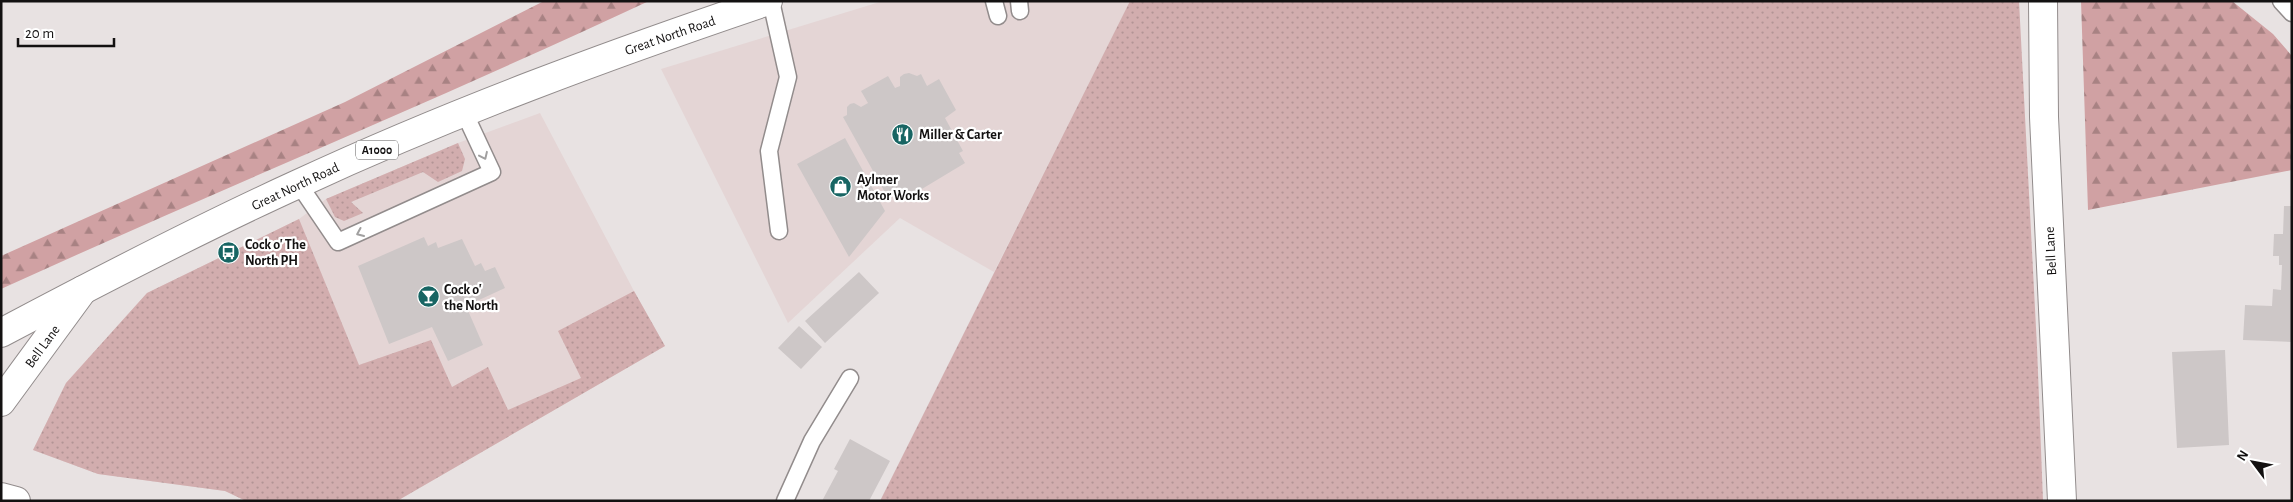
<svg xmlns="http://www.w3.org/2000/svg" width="2293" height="502" viewBox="0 0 2293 502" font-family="'Alegreya Sans',sans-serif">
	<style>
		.built { fill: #e4d5d5 }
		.grass { fill: url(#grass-dots) }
		.forest { fill: url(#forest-firs) }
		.building { fill: #cdc7c7 }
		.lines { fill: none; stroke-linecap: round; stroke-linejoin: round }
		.service-casing { stroke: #928c8c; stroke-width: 19 }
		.minor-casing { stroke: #928c8c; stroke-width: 30 }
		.primary-casing { stroke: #928c8c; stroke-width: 30 }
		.service { stroke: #fff; stroke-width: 16 }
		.minor { stroke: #fff; stroke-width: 28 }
		.primary { stroke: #fff; stroke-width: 28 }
		.oneway { stroke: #a1a0a0 }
		.labels { text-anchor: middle; stroke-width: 4.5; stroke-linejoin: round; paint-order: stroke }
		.shield { fill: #fff; stroke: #5a5858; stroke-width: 1 }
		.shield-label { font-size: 12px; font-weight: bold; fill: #131111 }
		.street-label { font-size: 14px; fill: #131111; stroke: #fff }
		.poi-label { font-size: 14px; font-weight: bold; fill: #131111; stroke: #fff; text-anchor: start }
	</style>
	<defs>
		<pattern id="grass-dots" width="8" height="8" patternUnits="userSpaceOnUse" patternTransform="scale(1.25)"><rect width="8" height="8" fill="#d2adae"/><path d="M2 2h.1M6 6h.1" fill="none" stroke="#b39495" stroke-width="1.8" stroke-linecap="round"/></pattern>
		<pattern id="forest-firs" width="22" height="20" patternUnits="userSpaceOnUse" patternTransform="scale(1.25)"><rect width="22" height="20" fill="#d0a1a3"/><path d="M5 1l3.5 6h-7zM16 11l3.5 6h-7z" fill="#a88283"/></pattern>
	</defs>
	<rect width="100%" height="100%" fill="#e8e2e2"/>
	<path class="built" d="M 883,1 L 1130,1 L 994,272 L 900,218 L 788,323 L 661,69 Z
		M 540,113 L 634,291 L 665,346 L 397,501 L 246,501 L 225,491 L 98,474 L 33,450 L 66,383 L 147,293 L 299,219 L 326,199 L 458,143 Z"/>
	<path class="grass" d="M 1130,1 L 2019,1 L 2037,347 L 2043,501 L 880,501 Z
		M 458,143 L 465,159 L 462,171 L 438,182 L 423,172 L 351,202 L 363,213 L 344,221 L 335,217 L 326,199 Z
		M 299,219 L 359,365 L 431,340 L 452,387 L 488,367 L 508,410 L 581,378 L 558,331 L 634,291 L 665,346 L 397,501 L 246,501 L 225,491 L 98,474 L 33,450 L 66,383 L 147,293 Z"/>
	<path class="forest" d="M 544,1 L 649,1 C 435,101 216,191 1,289 L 1,256 L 345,102 Z
		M 2081,1 L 2232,1 L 2273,34 L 2292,56 L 2292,170 L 2088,210 Z"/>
	<path class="building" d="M 909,73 L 917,76 L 921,74 L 927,86 L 939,79 L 956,110 L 945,118 L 963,151 L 959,153 L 965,163 L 902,201 L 896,190 L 887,196 L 843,117 L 847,115 L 847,107 L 850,104 L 854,103 L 861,107 L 868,103 L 861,91 L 888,76 L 895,88 L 900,86 L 900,77 L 904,74 Z
		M 845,138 L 885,211 L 849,257 L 797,164 Z
		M 2284,206 L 2292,206 L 2292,342 L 2243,340 L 2245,305 L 2272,306 L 2273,289 L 2281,290 L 2282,265 L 2279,265 L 2279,256 L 2273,256 L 2274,234 L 2283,234 Z
		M 424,237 L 428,246 L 436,242 L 438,248 L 462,239 L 475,266 L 481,263 L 485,271 L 495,267 L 505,288 L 466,306 L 483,345 L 448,361 L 432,327 L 389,344 L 358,266 Z
		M 859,272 L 879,293 L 825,343 L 805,321 Z
		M 799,326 L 822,347 L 801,369 L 778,348 Z
		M 2225,350 L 2229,445 L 2177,448 L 2172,352 Z
		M 850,439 L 890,461 L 869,501 L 822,501 L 838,471 L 834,469 Z"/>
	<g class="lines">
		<defs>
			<path id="service" d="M 771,1 L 788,77 L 769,151 L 779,231
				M 994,1 L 998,16
				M 1019,1 L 1020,11
				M 2281,1 L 2292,13
				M 298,183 L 338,242 L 492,172 L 464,112
				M 785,501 L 812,441 L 850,378"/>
			<path id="minor" d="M 2043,1 L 2044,117 L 2062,501
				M 1,402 L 83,290
				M 1,497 L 16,501"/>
			<path id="primary" d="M 1,333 C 99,281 197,230 298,184 C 451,113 608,55 768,1"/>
		</defs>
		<use href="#service" class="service-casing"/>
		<use href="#minor" class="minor-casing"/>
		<use href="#primary" class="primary-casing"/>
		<use href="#service" class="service"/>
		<use href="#minor" class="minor"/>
		<use href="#primary" class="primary"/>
	</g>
	<defs><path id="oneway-chevron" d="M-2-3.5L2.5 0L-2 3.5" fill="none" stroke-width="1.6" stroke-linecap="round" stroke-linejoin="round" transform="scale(1.25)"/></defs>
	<g class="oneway">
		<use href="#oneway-chevron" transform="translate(484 156) rotate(65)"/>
		<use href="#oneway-chevron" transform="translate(360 233) rotate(156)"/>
	</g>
	<defs>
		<symbol id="restaurant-disc" viewBox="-11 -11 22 22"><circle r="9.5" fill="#176563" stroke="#fff"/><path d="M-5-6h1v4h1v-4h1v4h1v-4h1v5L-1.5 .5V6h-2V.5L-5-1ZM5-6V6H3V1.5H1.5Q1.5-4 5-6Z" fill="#fff"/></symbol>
		<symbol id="shop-disc" viewBox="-11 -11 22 22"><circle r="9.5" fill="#176563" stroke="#fff"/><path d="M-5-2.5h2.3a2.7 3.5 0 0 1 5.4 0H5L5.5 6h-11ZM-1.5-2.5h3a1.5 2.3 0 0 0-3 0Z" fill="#fff"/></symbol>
		<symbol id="bus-disc" viewBox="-11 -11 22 22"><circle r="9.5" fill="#176563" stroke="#fff"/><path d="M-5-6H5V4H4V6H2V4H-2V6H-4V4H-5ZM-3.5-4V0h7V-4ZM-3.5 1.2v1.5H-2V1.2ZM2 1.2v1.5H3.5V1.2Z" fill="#fff"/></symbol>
		<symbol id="bar-disc" viewBox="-11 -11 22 22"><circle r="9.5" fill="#176563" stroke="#fff"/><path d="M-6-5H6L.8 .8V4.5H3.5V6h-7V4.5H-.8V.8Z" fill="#fff"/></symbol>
	</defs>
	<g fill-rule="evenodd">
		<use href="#restaurant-disc" x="890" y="122" width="25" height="25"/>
		<use href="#shop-disc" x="828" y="174" width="25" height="25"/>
		<use href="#bus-disc" x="216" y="240" width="25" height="25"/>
		<use href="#bar-disc" x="416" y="284" width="25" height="25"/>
	</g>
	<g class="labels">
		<rect class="shield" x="356" y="140.5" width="42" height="19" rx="4"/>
		<g class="shield-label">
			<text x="377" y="154">A1000</text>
		</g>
		<g class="street-label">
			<text transform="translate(670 35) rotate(-19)" y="5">Great North Road</text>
			<text transform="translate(295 186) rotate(-25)" y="5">Great North Road</text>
			<text transform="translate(2050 251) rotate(-93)" y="5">Bell Lane</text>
			<text transform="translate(42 346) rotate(-54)" y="5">Bell Lane</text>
		</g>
		<g class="poi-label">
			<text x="919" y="139">Miller &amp; Carter</text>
			<text x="857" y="184">Aylmer<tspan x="857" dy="16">Motor Works</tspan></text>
			<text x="245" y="249">Cock o' The<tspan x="245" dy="16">North PH</tspan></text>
			<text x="444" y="294">Cock o'<tspan x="444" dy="16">the North</tspan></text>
		</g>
	</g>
	<rect width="2293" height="502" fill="none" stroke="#131111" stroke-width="5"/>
	<g transform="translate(2253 462) rotate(302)" stroke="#ffffff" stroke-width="4" paint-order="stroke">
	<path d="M0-4L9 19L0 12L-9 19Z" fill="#131111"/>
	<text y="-8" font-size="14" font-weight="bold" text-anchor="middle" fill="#131111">N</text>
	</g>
	<path d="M18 38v8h96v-8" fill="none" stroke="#131111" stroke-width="2.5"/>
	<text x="25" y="38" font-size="15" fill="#131111" stroke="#ffffff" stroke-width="4" paint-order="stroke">20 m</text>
</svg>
